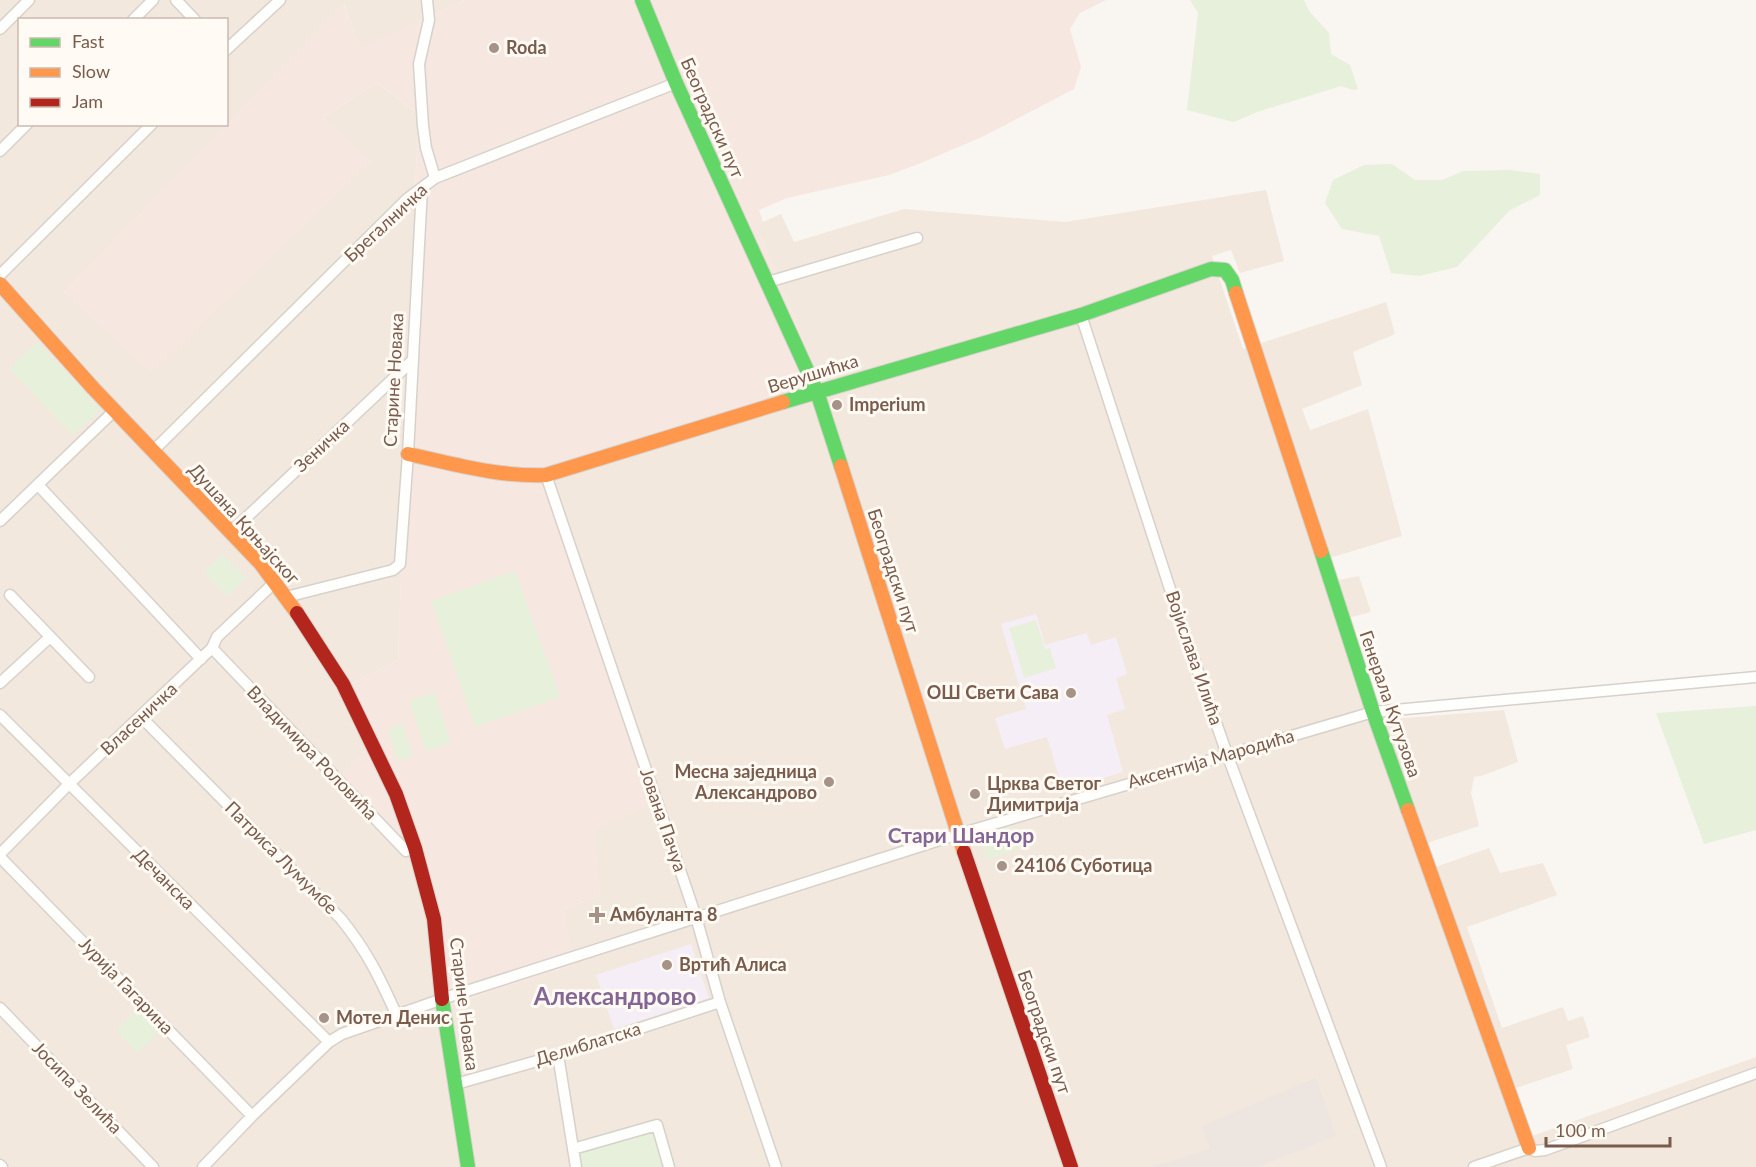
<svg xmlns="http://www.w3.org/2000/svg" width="1756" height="1167" viewBox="0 0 1756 1167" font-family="Lato,sans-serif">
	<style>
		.residential { fill: #f2e8de; fill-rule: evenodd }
		.commercial { fill: #f6e8e1 }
		.industrial { fill: #ede5e0 }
		.education { fill: #f6eef6 }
		.green { fill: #e7f0db }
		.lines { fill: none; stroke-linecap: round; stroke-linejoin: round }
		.street-casing { stroke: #d7d1cb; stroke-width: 13 }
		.fast-casing { stroke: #d9d2cb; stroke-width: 16 }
		.slow-casing { stroke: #d9d2cb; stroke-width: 16 }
		.jam-casing { stroke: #d9d2cb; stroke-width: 16 }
		.street { stroke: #fefefd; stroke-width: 10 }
		.fast { stroke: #63d668; stroke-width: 14 }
		.slow { stroke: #ff974d; stroke-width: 14 }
		.jam { stroke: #b3261e; stroke-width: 14 }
		.poi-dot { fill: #a69286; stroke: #fffaf3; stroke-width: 2 }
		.labels { text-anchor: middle; stroke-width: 6; stroke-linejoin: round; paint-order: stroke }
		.poi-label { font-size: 18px; font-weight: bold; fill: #7a5c4d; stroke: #fffaf3; text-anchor: start }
		.street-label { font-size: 18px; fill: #7a5c4d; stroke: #fffaf3 }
		.quarter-label { font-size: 21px; font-weight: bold; fill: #846695; stroke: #fffaf3 }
		.district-label { font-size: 24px; font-weight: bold; fill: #846695; stroke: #fffaf3 }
	</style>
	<rect width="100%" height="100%" fill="#f9f5f0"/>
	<path class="residential" d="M 0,0 L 465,0 L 360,49 L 344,5 L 64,292 L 371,162 L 323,117 L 377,83 L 418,114 L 398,660 L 344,687 L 564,909 L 599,896 L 594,829 L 546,475 L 822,390 L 792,311 L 757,228 L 763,222 L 781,214 L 794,242 L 904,209 L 1065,222 L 1266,190 L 1284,261 L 1240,273 L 1231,250 L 1212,256 L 1243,349 L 1386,302 L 1395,334 L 1353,352 L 1362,385 L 1302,409 L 1310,430 L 1368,409 L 1402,536 L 1326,559 L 1334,581 L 1359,576 L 1371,612 L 1348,618 L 1381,720 L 1504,710 L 1518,762 L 1481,776 L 1474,777 L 1471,793 L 1479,826 L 1424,844 L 1433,868 L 1489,848 L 1500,873 L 1543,863 L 1557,895 L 1467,927 L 1502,1028 L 1563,1007 L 1568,1021 L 1583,1016 L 1590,1037 L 1566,1045 L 1573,1069 L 1516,1088 L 1529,1137 L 1756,1057 L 1756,1167 L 0,1167 ZM 20,20 L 226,20 L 226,124 L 20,124 Z"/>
	<path class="commercial" d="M 465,0 L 1106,0 L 1080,13 L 1070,29 L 1081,67 L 1074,89 L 984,136 L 921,163 L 889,175 L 787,198 L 759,210 L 763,222 L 757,228 L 792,311 L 823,390 L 546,475 L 657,802 L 595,829 L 599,896 L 564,909 L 574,966 L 447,1007 L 423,871 L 334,783 L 375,738 L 344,687 L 398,660 L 418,114 L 377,83 L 323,117 L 371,161 L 151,372 L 64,292 L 343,4 L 360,48 Z"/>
	<path class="industrial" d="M 1316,1078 L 1336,1136 L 1257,1167 L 1151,1167 L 1210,1149 L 1202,1126 Z"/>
	<path class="education" d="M 1036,614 L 1045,645 L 1087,633 L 1091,645 L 1116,637 L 1127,674 L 1116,678 L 1125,709 L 1107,715 L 1123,772 L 1063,790 L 1047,737 L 1005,749 L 995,718 L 1026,709 L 1001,624 Z
		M 691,944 L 709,998 L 614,1029 L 596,975 Z"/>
	<path class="green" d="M 1190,0 L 1304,0 L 1309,11 L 1329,33 L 1331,54 L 1350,65 L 1358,89 L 1353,90 L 1341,86 L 1257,112 L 1234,122 L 1187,110 L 1198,13 Z
		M 1392,164 L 1415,180 L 1442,180 L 1464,171 L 1510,170 L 1540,174 L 1540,195 L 1510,210 L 1457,267 L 1419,276 L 1391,273 L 1379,236 L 1342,229 L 1325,203 L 1333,180 L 1364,165 Z
		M 37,342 L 101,409 L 73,435 L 9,369 Z
		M 222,554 L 246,577 L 227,596 L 204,573 Z
		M 515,571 L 560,697 L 475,727 L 431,601 Z
		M 1036,620 L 1045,649 L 1050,648 L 1056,668 L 1024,678 L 1009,628 Z
		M 435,692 L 451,743 L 426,751 L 409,701 Z
		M 1756,706 L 1756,830 L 1704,844 L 1656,713 Z
		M 403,724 L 413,756 L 398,761 L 388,728 Z
		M 1009,821 L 1018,849 L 987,860 L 977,831 Z
		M 137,1010 L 159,1032 L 137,1053 L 116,1031 Z
		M 653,1131 L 663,1167 L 581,1167 L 579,1153 Z"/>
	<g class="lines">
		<defs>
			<path id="street" d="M 176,0 L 195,20
				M 427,0 L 429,20 L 419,64 L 423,126 L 426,148 L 435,178
				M 133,20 L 153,0
				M 0,29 L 29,0
				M 226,50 L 280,0
				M 0,151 L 27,124
				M 0,275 L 152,124
				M 768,282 L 917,238
				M 1081,315 L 1183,629 L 1227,754 L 1381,1167
				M 153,451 L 407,199 L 435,178 L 676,83
				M 546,475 L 696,917 L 720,1002 L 776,1167
				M 39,486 L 201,659
				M 0,521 L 114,411
				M 231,532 L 413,360
				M 10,595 L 89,677
				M 286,597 L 393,570 L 400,564 L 408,454 L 422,188
				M 212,648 L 406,851 L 415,848
				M 0,683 L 50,637
				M 0,715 L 329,1042
				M 141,717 L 341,919 C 367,951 380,978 397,1016
				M 0,854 L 68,785 L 212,648 L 217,637 L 275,582
				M 0,857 L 252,1116
				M 0,1008 L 153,1167
				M 558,1055 L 576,1167
				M 456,1084 L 558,1055 L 720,1002
				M 573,1149 L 657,1125 L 669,1167
				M 0,1165 L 2,1167
				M 203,1167 L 252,1116 L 329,1042 L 342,1034 L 454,995 L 946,838 L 1373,712 L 1756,677
				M 1474,1167 L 1529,1148 L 1535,1151 L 1545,1150 L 1756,1073"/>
			<path id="fast" d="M 642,0 L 676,83 L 817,392 L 841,466
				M 783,402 L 1081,315 L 1211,269 L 1225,270 L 1232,280 L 1236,293
				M 1321,551 L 1373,712 L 1408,810
				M 442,999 L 468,1167"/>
			<path id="slow" d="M 0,284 L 93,388 L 261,564 L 297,613
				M 1236,293 L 1321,551
				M 408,454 C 454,464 498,477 546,475 L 783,402
				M 841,466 L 964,852
				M 1408,810 L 1529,1148"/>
			<path id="jam" d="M 297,613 L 343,684 L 396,794 L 415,848 L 434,919 L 442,999
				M 964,852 L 1071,1167"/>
		</defs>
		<use href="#street" class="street-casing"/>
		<use href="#fast" class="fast-casing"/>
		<use href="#slow" class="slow-casing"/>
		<use href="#jam" class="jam-casing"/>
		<use href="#street" class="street"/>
		<use href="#fast" class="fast"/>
		<use href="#slow" class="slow"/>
		<use href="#jam" class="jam"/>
	</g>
	<g class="poi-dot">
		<circle cx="494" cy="48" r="6"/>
		<circle cx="837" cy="405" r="6"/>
		<circle cx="1071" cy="693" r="6"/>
		<circle cx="829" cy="782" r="6"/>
		<circle cx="975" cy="794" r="6"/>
		<circle cx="1002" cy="866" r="6"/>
		<path d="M594 906h6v6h6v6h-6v6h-6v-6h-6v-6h6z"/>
		<circle cx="667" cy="965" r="6"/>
		<circle cx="324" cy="1018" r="6"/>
	</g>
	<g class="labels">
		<g class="poi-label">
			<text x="506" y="54">Roda</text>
			<text x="849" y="411">Imperium</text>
			<text x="1059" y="699" text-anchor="end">ОШ Свети Сава</text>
			<text x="817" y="778" text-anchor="end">Месна заједница<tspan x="817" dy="21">Александрово</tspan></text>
			<text x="987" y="790">Црква Светог<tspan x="987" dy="21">Димитрија</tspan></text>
			<text x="1014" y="872">24106 Суботица</text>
			<text x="610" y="921">Амбуланта 8</text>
			<text x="679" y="971">Вртић Алиса</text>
			<text x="336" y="1024">Мотел Денис</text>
		</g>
		<g class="street-label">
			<text transform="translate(712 118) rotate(66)" y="6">Београдски пут</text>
			<text transform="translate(386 223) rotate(-43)" y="6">Брегалничка</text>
			<text transform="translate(813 374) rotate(-17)" y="6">Верушићка</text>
			<text transform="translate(394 380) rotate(-87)" y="6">Старине Новака</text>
			<text transform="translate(322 446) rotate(-43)" y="6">Зеничка</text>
			<text transform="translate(244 524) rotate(48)" y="6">Душана Крњајског</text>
			<text transform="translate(893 571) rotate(72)" y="6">Београдски пут</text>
			<text transform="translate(1194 658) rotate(71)" y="6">Војислава Илића</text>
			<text transform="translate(1390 704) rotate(71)" y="6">Генерала Кутузова</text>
			<text transform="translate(139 719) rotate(-43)" y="6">Власеничка</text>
			<text transform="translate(312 753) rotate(46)" y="6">Владимира Роловића</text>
			<text transform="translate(1211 759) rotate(-16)" y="6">Аксентија Мародића</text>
			<text transform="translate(663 820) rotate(71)" y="6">Јована Пачуа</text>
			<text transform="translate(281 858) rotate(45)" y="6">Патриса Лумумбе</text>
			<text transform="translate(164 879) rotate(45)" y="6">Дечанска</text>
			<text transform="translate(126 986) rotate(46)" y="6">Јурија Гагарина</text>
			<text transform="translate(464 1004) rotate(83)" y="6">Старине Новака</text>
			<text transform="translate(1044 1032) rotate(71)" y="6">Београдски пут</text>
			<text transform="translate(588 1044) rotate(-17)" y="6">Делиблатска</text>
			<text transform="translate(77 1088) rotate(46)" y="6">Јосипа Зелића</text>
		</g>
		<g class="quarter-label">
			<text x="961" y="843">Стари Шандор</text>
		</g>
		<g class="district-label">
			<text x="615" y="1005">Александрово</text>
		</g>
	</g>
	<rect x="18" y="18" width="210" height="108" fill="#fffaf3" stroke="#cabbb1" stroke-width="1.5"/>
	<rect x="30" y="38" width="30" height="9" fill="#63d668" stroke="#cabbb1" stroke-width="1.5"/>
	<text x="72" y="48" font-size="18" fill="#7a5c4d">Fast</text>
	<rect x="30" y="68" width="30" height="9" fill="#ff974d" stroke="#cabbb1" stroke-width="1.5"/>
	<text x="72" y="78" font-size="18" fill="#7a5c4d">Slow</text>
	<rect x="30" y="98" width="30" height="9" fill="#b3261e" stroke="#cabbb1" stroke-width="1.5"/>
	<text x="72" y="108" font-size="18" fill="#7a5c4d">Jam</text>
	<path d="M1546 1137v9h124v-9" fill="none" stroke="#7a5c4d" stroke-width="3"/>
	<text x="1555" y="1137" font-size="18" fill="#7a5c4d" stroke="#fffaf3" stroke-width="4.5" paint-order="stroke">100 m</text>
</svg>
